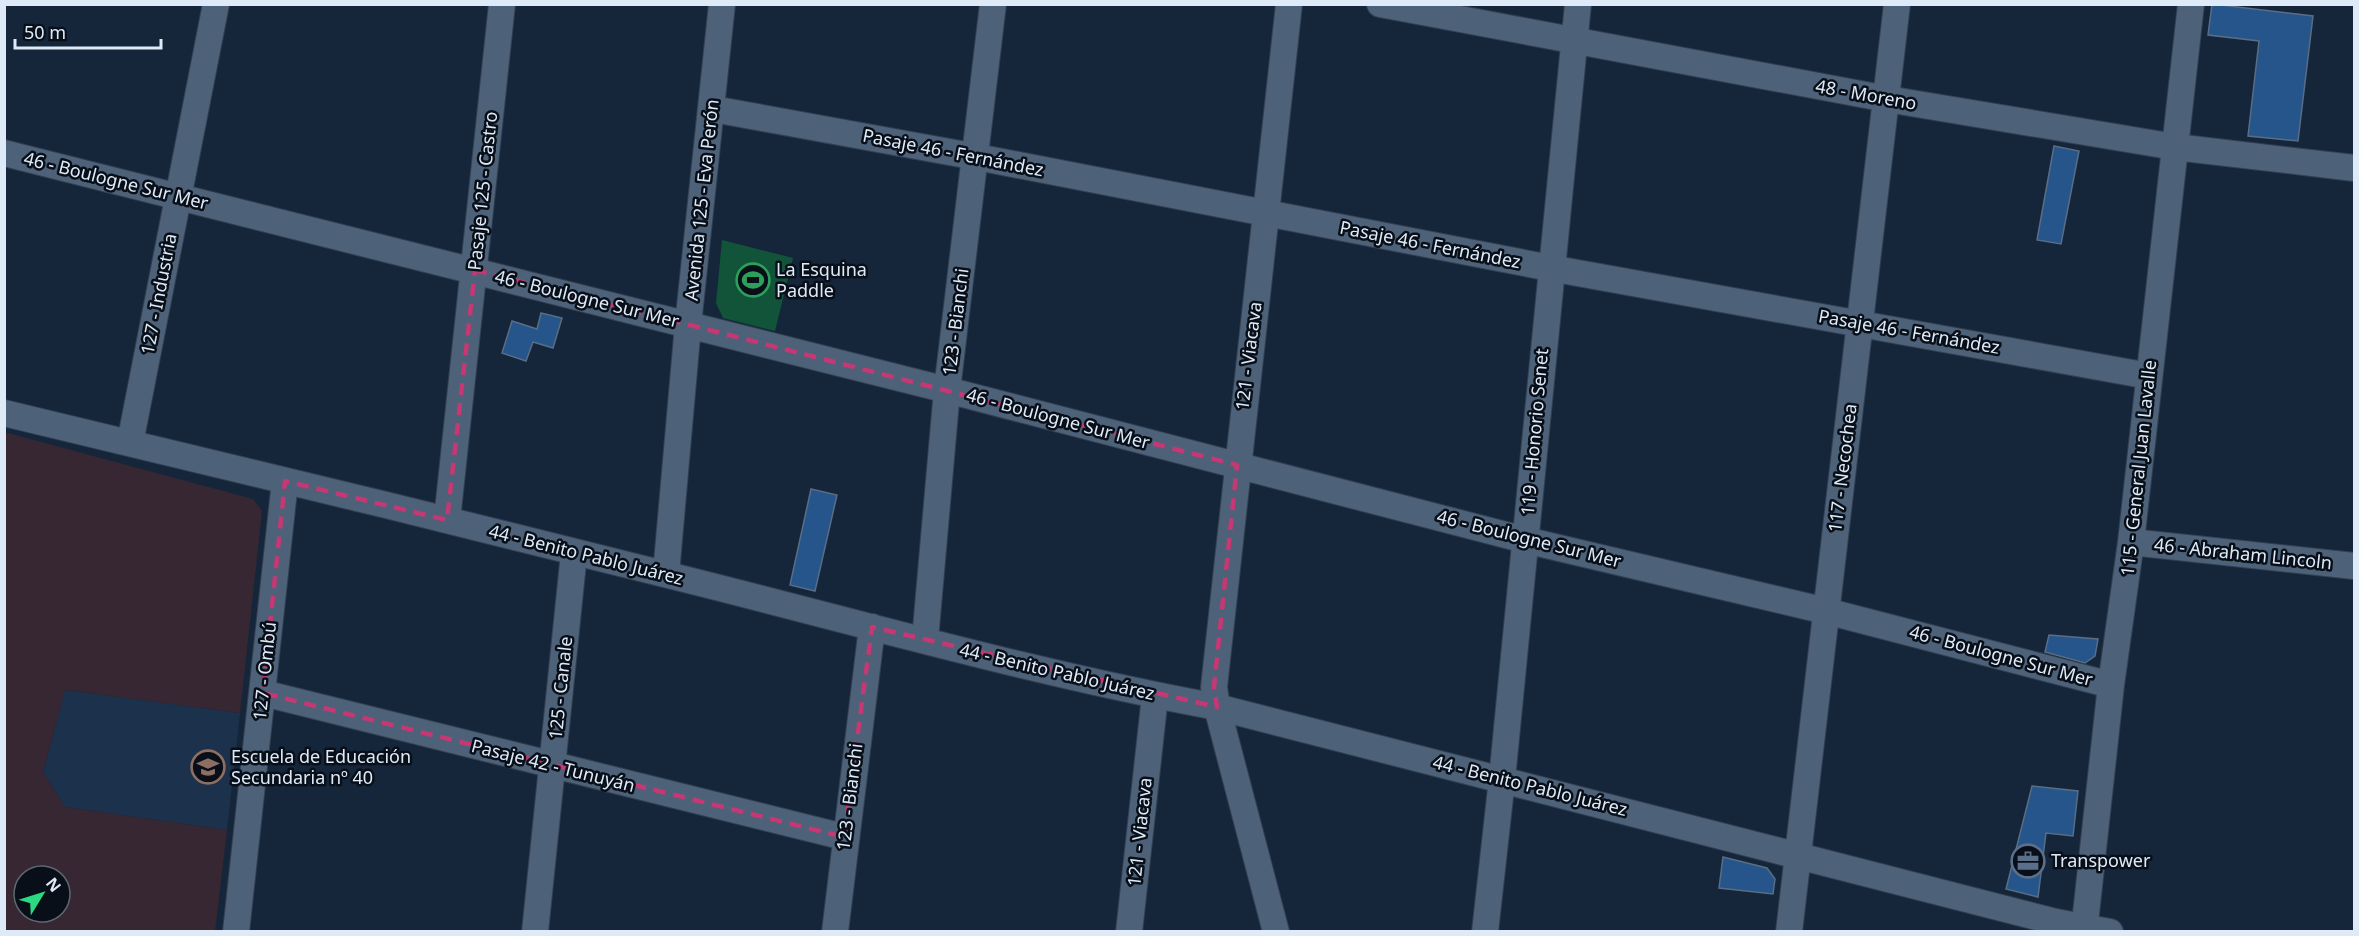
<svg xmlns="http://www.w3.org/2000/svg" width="2359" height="936" viewBox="0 0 2359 936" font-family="'Noto Sans',sans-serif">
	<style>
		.built { fill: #1c314b }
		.industrial { fill: #362733; fill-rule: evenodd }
		.green { fill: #11543a }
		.building { fill: #25558a; stroke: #596d85; stroke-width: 1.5 }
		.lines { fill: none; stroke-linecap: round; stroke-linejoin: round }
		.minor-casing { stroke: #323f50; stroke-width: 28 }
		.minor { stroke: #4d6178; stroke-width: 26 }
		.marked { fill: none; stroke: #c63873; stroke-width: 4.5; stroke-dasharray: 12 8; stroke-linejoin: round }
		.labels { text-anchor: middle; stroke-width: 5; stroke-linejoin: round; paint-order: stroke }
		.street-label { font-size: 18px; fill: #deeaf8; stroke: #080f18 }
		.poi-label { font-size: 18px; fill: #deeaf8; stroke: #080f18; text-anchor: start }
	</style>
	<rect width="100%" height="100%" fill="#15263b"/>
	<path class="built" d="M 65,690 L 240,713 L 227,830 L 65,807 L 43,772 Z"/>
	<path class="industrial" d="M 4,432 L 253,499 L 262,511 L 240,713 L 65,690 L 43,772 L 65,807 L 227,830 L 215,931 L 5,931 ZM 24,876 L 60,876 L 60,912 L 24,912 Z"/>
	<path class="green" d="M 722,240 L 793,258 L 775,331 L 723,318 L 716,303 Z"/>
	<path class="building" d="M 2212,4 L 2313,16 L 2298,141 L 2248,136 L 2259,41 L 2208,35 Z
		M 2054,146 L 2079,151 L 2061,244 L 2037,240 Z
		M 541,313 L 562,318 L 553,348 L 533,342 L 526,361 L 502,353 L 512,321 L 537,329 Z
		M 811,489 L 837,495 L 815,591 L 790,585 Z
		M 2049,635 L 2098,639 L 2095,656 L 2085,663 L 2045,652 Z
		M 2032,786 L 2078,791 L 2073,836 L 2046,833 L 2038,897 L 2006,889 Z
		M 1723,857 L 1767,868 L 1775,879 L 1773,894 L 1719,888 Z"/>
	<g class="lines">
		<defs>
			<path id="minor" d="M 1380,4 L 1887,99 L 2175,147 L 2354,168
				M 713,109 L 977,157 L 1550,268 L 2149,376
				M 4,153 L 947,390 L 1525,540 L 1826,611 L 2111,685
				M 4,413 C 226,466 447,519 668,575 C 850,620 1032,673 1217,707 L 2056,922 L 2110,932
				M 130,443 L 216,4
				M 447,520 L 502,4
				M 2131,542 L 2354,566
				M 666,574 L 688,325 L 722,4
				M 925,640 L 947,390 L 993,4
				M 263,693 L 844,837
				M 236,932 L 285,481
				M 535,932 L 574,553
				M 835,932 L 872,627
				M 1129,932 L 1155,696
				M 1276,932 L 1217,707 L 1214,687 L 1289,4
				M 1485,932 L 1502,779 L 1578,4
				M 1789,932 L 1897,4
				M 2084,932 L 2111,685 L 2131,542 L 2191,4"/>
		</defs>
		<use href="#minor" class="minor-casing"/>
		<use href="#minor" class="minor"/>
	</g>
	<path class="marked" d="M 475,270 L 1237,465 L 1214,687 L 1217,707 L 872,627 L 844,837 L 263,693 L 285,481 L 447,520 Z"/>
	<defs>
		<symbol id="stadium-ring" viewBox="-11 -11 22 22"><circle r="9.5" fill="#080f18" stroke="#2e9e5b" stroke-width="1.5"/><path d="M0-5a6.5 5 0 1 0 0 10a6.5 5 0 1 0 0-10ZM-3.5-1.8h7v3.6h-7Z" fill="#2e9e5b"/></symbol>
		<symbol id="school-ring" viewBox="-11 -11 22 22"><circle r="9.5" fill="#080f18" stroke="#8d6e63" stroke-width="1.5"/><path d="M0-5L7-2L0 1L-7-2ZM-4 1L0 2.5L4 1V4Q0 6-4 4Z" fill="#8d6e63"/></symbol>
		<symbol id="office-ring" viewBox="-11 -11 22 22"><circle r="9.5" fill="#080f18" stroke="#5c6f8a" stroke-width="1.5"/><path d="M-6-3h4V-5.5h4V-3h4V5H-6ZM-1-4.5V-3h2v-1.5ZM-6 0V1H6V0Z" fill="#5c6f8a"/></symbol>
	</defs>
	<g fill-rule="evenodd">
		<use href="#stadium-ring" x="734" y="261" width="38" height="38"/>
		<use href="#school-ring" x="189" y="748" width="38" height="38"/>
		<use href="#office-ring" x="2009" y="842" width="38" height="38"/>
	</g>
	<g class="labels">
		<g class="street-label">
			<text transform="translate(1866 95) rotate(10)" y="6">48 - Moreno</text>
			<text transform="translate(953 153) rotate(11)" y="6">Pasaje 46 - Fernández</text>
			<text transform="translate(116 181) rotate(14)" y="6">46 - Boulogne Sur Mer</text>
			<text transform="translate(483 191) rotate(-84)" y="6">Pasaje 125 - Castro</text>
			<text transform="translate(702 200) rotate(-84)" y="6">Avenida 125 - Eva Perón</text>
			<text transform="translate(1430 245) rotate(11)" y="6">Pasaje 46 - Fernández</text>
			<text transform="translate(159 294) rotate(-79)" y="6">127 - Industria</text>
			<text transform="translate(587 299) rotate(14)" y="6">46 - Boulogne Sur Mer</text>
			<text transform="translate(956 322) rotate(-83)" y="6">123 - Bianchi</text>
			<text transform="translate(1909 332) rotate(10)" y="6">Pasaje 46 - Fernández</text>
			<text transform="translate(1249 356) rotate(-83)" y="6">121 - Viacava</text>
			<text transform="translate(1058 419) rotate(15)" y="6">46 - Boulogne Sur Mer</text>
			<text transform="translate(1535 432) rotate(-85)" y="6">119 - Honorio Senet</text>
			<text transform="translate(1843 468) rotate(-83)" y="6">117 - Necochea</text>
			<text transform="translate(2139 468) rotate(-84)" y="6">115 - General Juan Lavalle</text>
			<text transform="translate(1529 539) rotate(14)" y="6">46 - Boulogne Sur Mer</text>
			<text transform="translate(2243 554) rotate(6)" y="6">46 - Abraham Lincoln</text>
			<text transform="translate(586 555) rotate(14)" y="6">44 - Benito Pablo Juárez</text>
			<text transform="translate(2001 656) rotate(15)" y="6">46 - Boulogne Sur Mer</text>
			<text transform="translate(265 671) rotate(-84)" y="6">127 - Ombú</text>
			<text transform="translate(1057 672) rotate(13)" y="6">44 - Benito Pablo Juárez</text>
			<text transform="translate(561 688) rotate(-84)" y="6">125 - Canale</text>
			<text transform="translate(553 766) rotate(14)" y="6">Pasaje 42 - Tunuyán</text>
			<text transform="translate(1530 786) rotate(14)" y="6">44 - Benito Pablo Juárez</text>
			<text transform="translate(850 797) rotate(-83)" y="6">123 - Bianchi</text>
			<text transform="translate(1140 832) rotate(-84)" y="6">121 - Viacava</text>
		</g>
		<g class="poi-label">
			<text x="776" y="276">La Esquina<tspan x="776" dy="21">Paddle</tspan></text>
			<text x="231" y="763">Escuela de Educación<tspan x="231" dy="21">Secundaria nº 40</tspan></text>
			<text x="2051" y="867">Transpower</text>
		</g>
	</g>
	<rect width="2359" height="936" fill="none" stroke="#deeaf8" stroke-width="12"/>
	<g transform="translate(42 894) rotate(52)"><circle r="28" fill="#080f18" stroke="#5e6772" stroke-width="1.5"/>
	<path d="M0-4.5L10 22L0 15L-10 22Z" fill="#2dd883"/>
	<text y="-9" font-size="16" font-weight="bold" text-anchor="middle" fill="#deeaf8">N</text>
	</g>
	<path d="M15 39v9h146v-9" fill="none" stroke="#deeaf8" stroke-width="3"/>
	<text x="24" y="39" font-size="18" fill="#deeaf8" stroke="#080f18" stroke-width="4.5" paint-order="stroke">50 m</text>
</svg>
